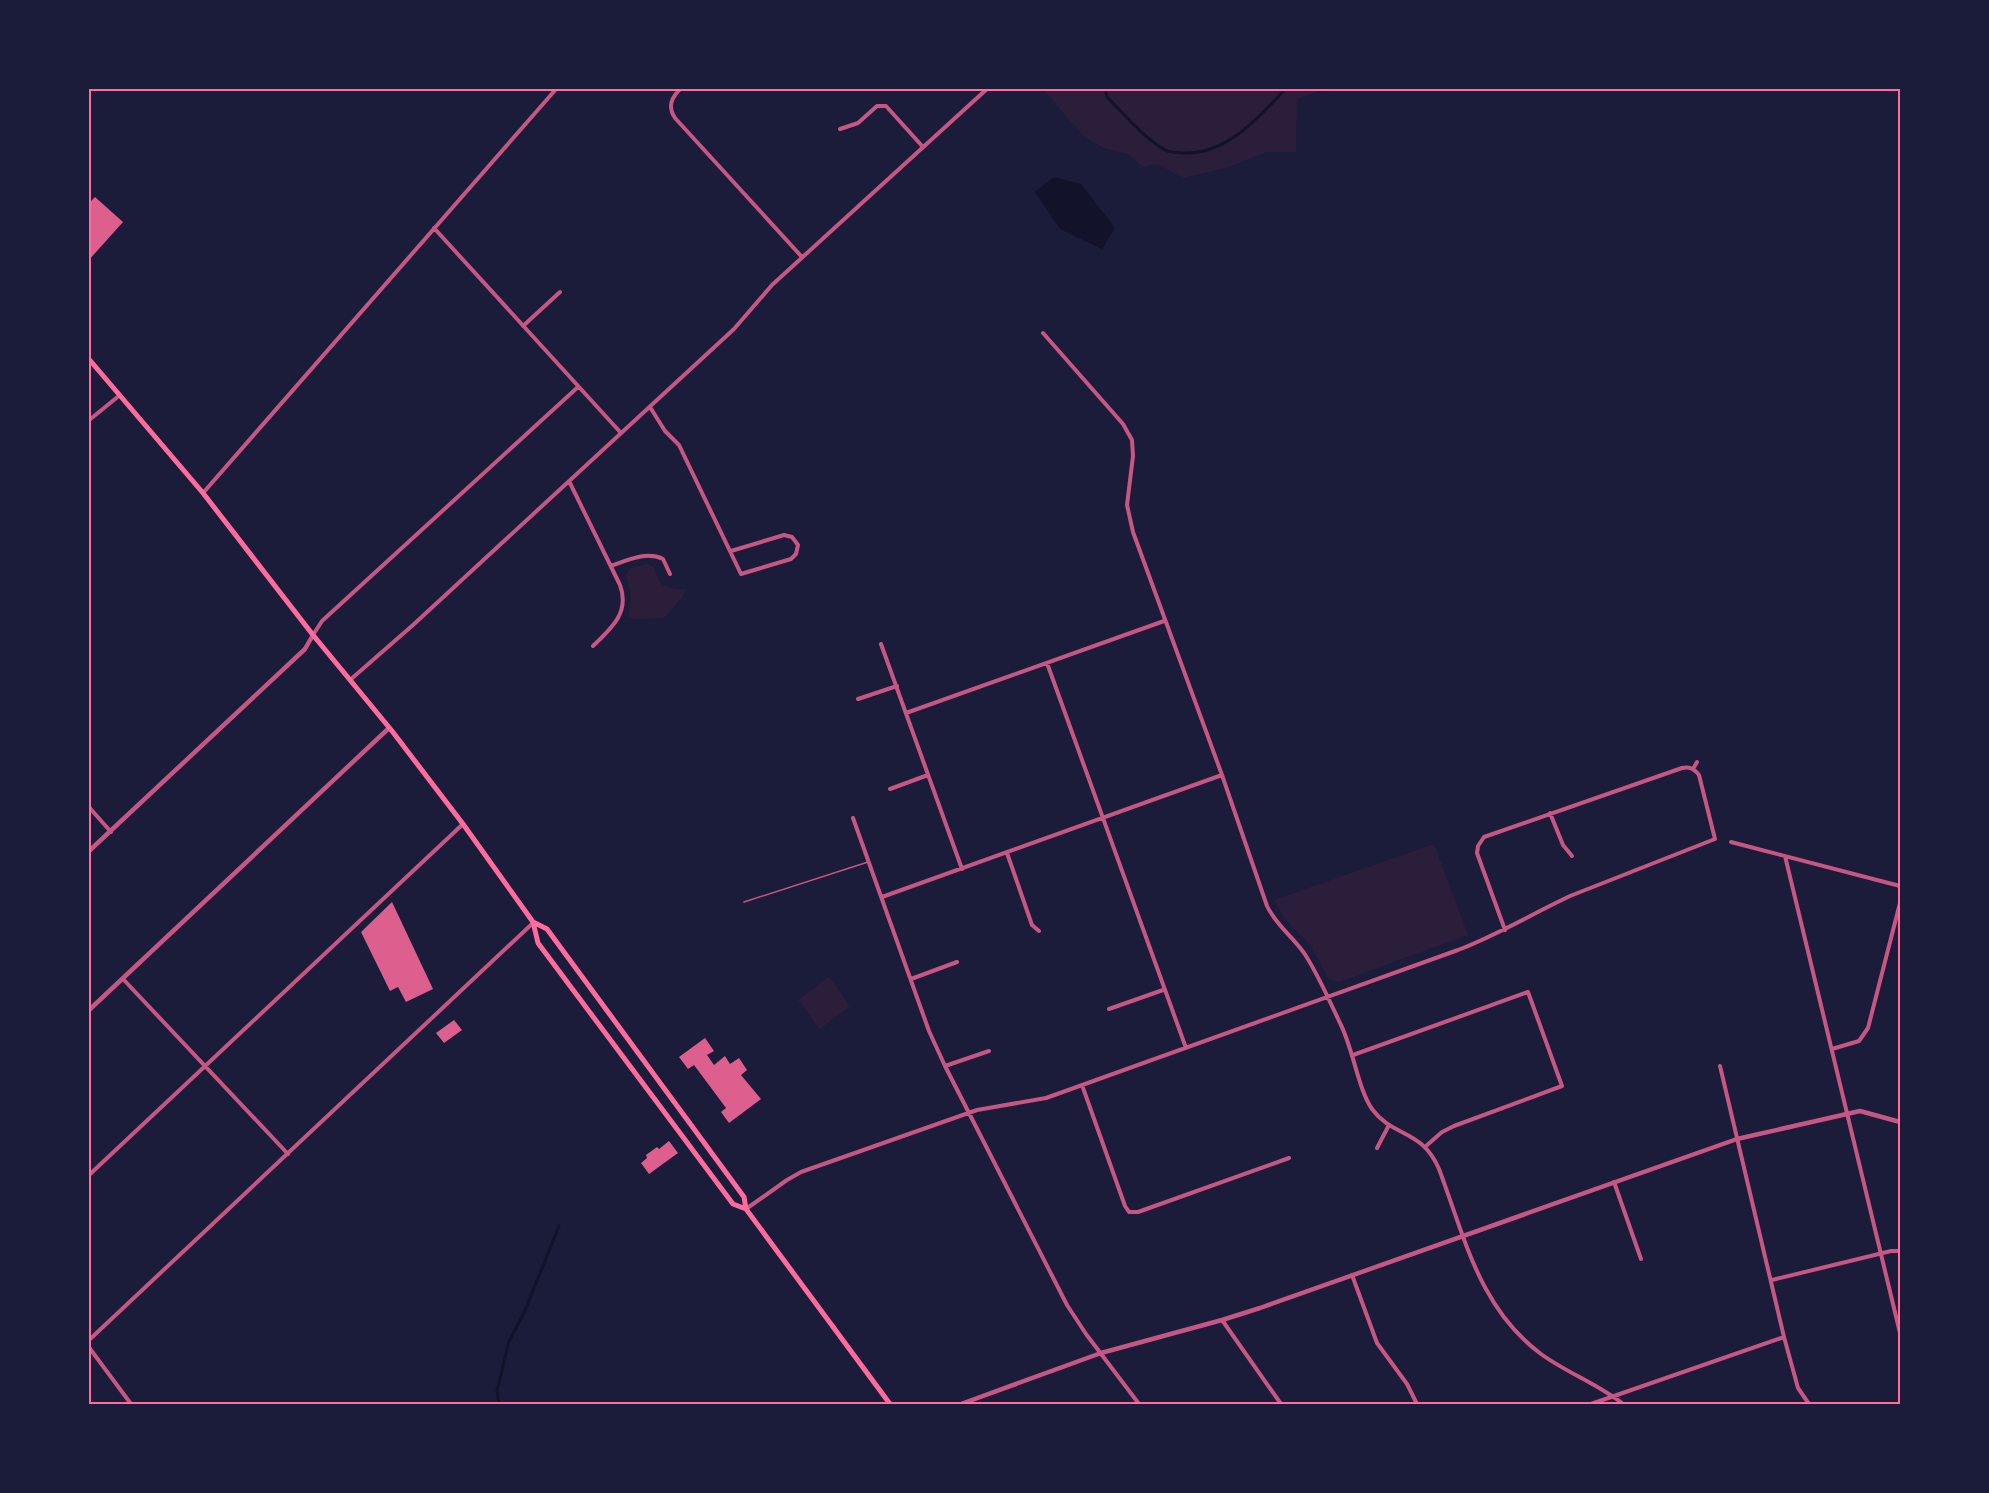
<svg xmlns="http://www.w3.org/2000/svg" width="1989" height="1493" viewBox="0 0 1989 1493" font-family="'Titillium Web',sans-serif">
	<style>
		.green { fill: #2a1e3b }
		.water { fill: #12122b }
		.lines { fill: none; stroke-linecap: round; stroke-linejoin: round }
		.stream { stroke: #12122b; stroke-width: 3 }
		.building { fill: #dd5f8e }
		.service { stroke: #c65784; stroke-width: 1.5 }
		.minor { stroke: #c65784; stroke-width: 4 }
		.tertiary { stroke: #c65784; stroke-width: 4.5 }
		.secondary { stroke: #ff6b9d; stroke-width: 5 }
		.neatline { fill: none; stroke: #ff6b9d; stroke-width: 2 }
	</style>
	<rect width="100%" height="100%" fill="#1b1b3a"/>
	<path class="green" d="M 1043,89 L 1325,89 L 1297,99 L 1296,152 L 1267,152 L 1226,168 L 1183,178 L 1158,164 L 1142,167 L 1130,155 L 1104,148 L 1084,137 Z
		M 648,564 L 655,568 C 658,588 667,588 685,589 L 684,595 L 664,618 L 638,619 L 628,618 L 631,597 L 626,574 L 631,568 Z
		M 1434,844 L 1468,935 L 1339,982 L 1329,979 L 1310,945 L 1285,919 L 1274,900 Z
		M 829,977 L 850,1006 L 820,1029 L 798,1000 Z"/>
	<path class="water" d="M 1054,177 L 1081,184 L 1115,228 L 1102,249 L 1060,229 L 1035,192 Z"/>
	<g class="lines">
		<path class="stream" d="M 1105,88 L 1107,97 C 1125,115 1143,137 1165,150 C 1170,153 1177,152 1183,153 C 1226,155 1260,117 1286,88
			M 499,1404 L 497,1391 L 509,1341 L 523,1315 L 559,1226"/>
	</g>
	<path class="building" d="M 95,197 L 123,222 L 88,261 L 88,204 Z
		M 392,902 L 433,989 L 406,1002 L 398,987 L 390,991 L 361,932 Z
		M 454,1020 L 462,1030 L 444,1043 L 436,1033 Z
		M 705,1038 L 714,1051 L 707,1055 L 714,1065 L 725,1056 L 730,1064 L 739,1058 L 747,1070 L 741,1075 L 761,1099 L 729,1123 L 721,1112 L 726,1108 L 694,1065 L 688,1069 L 679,1057 Z
		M 669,1141 L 678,1153 L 649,1174 L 641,1163 L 647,1158 L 646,1155 L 657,1147 L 659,1149 Z"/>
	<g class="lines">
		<path class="service" d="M 744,902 L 868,862"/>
		<path class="minor" d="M 681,88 C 672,97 667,106 675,118 L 802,257
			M 840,129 L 858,123 L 877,106 L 886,106 L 923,147
			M 434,228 L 621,433
			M 523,326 L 560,292
			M 1043,333 L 1123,424 L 1132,440 L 1133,456 L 1127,505 L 1133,532 L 1222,775 L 1267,906 C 1276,925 1292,936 1304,953 C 1318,974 1329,1000 1340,1023 C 1353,1048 1358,1089 1372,1109 C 1393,1138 1421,1128 1439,1169 C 1465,1238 1479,1308 1541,1354 C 1567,1373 1598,1384 1623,1404
			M 650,407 L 665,431 L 679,445 L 741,574 L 791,559 L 796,554 L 798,545 L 792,537 L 784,535 L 731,551
			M 88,421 L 120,395
			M 569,481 L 620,585 C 630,612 612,628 593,646
			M 203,493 L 557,88
			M 611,566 C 628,560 646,551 663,559 L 670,574
			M 313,635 L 322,621 L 578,387
			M 881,644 L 962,869
			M 1047,663 L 1186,1048
			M 350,680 L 413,625 L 734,329 L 772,285 L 988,88
			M 858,699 L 897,686
			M 906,713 L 1164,621
			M 1693,769 L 1697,762
			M 890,789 L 928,775
			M 88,806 L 111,832
			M 1550,813 L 1563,845 L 1572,856
			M 853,818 L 929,1031 L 945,1066 L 1067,1305 L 1086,1334 L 1139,1404
			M 1731,842 L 1900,886
			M 1007,853 L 1032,925 L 1039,931
			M 1785,856 L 1900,1333
			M 882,897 L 1222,775
			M 123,979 L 288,1154
			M 911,979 L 957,962
			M 1109,1009 L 1163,990
			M 1832,1049 L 1859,1041 L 1868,1028 L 1900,903
			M 1353,1055 L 1528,992 L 1562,1086 L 1454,1126 L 1442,1132 L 1426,1146
			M 945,1066 L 989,1051
			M 1720,1066 L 1784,1337 L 1798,1388 L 1809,1404
			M 1082,1085 L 1125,1206 L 1129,1212 L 1138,1212 L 1289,1158
			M 1377,1148 L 1389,1125
			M 88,1176 L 463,824
			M 1614,1182 L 1641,1259
			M 746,1209 L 787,1180 L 801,1172 L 977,1110 L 1046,1098 L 1458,950 C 1497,935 1532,914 1570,896 L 1715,839 L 1699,775 C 1694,769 1690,766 1682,768 L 1484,837 L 1478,846 L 1477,853 L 1505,930
			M 1352,1275 L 1377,1343 L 1407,1384 L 1417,1404
			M 1772,1280 L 1891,1251 L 1900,1251
			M 1222,1320 L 1281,1404
			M 88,1341 L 533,923
			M 88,1346 L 131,1404
			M 1591,1404 L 1784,1337"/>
		<path class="tertiary" d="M 88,852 L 305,649 L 313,635
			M 88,1011 L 389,728
			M 961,1404 L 1101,1353 L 1222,1320 L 1260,1308 L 1737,1139 L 1860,1111 L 1900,1122"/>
		<path class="secondary" d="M 88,358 L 203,493 L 313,635 L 392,731 L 463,824 L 533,922 L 538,943 L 733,1204 L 746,1209
			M 533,922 L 547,929 L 744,1197 L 746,1209 L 890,1404"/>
	</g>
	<rect width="1989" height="1493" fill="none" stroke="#1b1b3a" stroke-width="180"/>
	<rect x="90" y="90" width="1809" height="1313" class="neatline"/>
</svg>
